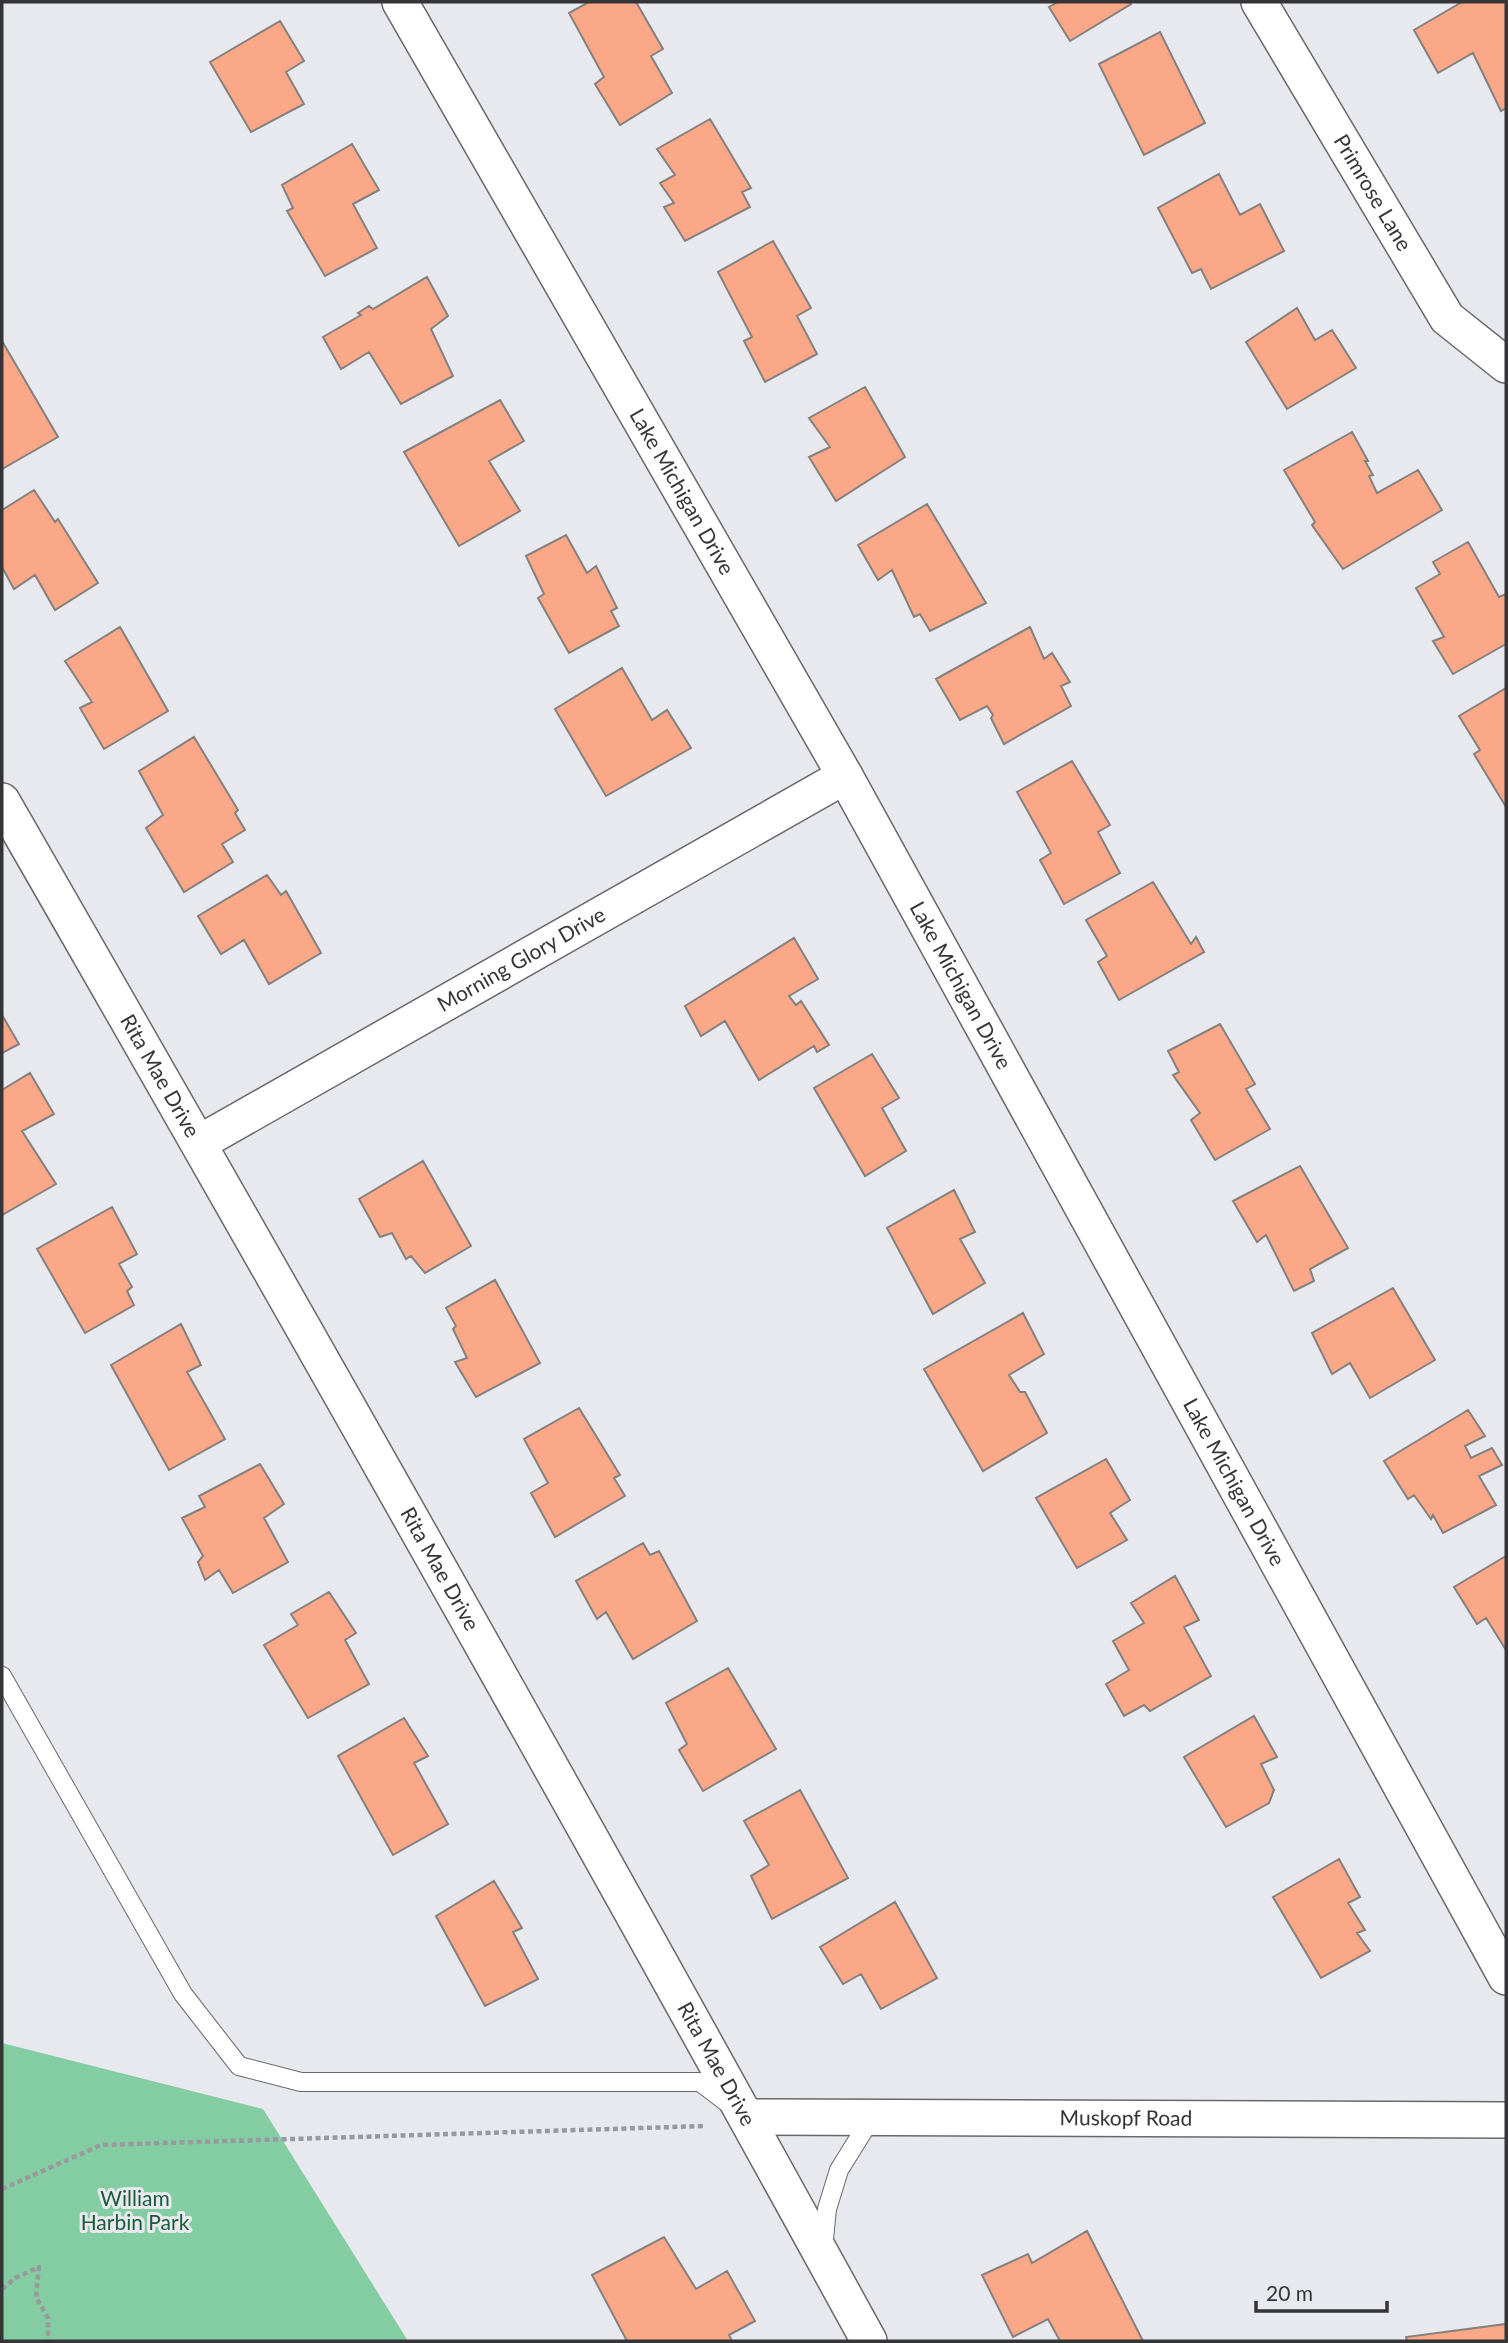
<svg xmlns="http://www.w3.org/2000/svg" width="1508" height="2343" viewBox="0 0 1508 2343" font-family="Lato,sans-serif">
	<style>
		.green { fill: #84cda3 }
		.building { fill: #fba889; stroke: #85807e; stroke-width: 2 }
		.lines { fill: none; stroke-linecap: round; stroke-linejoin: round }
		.lane-casing { stroke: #68686c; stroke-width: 20 }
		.street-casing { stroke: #68686c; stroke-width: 38 }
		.path { stroke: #98999d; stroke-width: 4.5; stroke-dasharray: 5 3.5; stroke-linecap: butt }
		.lane { stroke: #fff; stroke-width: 18 }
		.street { stroke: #fff; stroke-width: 35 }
		.labels { text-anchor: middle; stroke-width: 6; stroke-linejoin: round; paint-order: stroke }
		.street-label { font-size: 21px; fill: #353537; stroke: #e8e9ee }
		.park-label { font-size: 21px; fill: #1b5a3b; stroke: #e8e9ee }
	</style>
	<rect width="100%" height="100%" fill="#e8e9ee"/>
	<path class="green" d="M 2,2043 L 263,2109 L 408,2341 L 2,2341 Z"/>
	<path class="building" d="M 589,2 L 636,2 L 663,49 L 651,56 L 672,93 L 620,125 L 595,84 L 604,77 L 569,13 Z
		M 1058,2 L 1130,2 L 1131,4 L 1070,41 L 1049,7 Z
		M 1462,2 L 1506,2 L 1506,108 L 1501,111 L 1473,53 L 1438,73 L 1414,30 Z
		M 280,21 L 304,61 L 286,72 L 304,104 L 251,132 L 210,62 Z
		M 1160,32 L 1205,123 L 1144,155 L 1099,64 Z
		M 710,119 L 751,188 L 742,192 L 750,207 L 685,241 L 664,207 L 674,203 L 660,183 L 675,175 L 657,149 Z
		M 352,144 L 379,190 L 353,204 L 377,248 L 325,276 L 287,211 L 293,208 L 282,185 Z
		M 1219,174 L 1240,215 L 1260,204 L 1284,251 L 1211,289 L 1201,269 L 1192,273 L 1158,208 Z
		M 773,241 L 811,308 L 797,316 L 817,354 L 765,382 L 744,341 L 752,337 L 718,272 Z
		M 427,277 L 448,316 L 431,329 L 453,376 L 401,404 L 369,352 L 341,369 L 323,337 L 361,315 L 358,313 L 369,306 L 373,309 Z
		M 1297,308 L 1315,340 L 1332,330 L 1356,368 L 1287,409 L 1246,342 Z
		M 2,341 L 58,437 L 2,469 Z
		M 865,387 L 905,457 L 836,501 L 809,457 L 830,447 L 809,418 Z
		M 500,400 L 524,441 L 489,461 L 520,511 L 459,546 L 404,452 Z
		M 1352,432 L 1368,461 L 1365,461 L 1373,475 L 1369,476 L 1377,493 L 1418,470 L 1442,510 L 1343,569 L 1312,525 L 1315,522 L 1284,470 Z
		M 34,490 L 55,522 L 58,519 L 98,583 L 55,610 L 35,575 L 14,589 L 2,567 L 2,510 Z
		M 927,504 L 986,603 L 930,631 L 920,614 L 914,617 L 892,570 L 878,580 L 858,545 Z
		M 566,535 L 587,573 L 596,566 L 617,608 L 611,611 L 619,626 L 569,653 L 538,598 L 544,594 L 526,556 Z
		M 1468,542 L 1499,597 L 1506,594 L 1506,644 L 1453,674 L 1433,641 L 1444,637 L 1416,588 L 1440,574 L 1433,562 Z
		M 120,627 L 168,711 L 104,749 L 80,708 L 92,702 L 65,661 Z
		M 1030,627 L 1044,659 L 1052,653 L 1070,682 L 1061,686 L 1071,706 L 1004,744 L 991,718 L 993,715 L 987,706 L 960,720 L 936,679 Z
		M 622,668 L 652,720 L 667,710 L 691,748 L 606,796 L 555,709 Z
		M 1506,688 L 1506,807 L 1474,754 L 1480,750 L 1459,716 Z
		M 194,737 L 238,810 L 235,813 L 245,830 L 222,844 L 233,862 L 184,892 L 146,828 L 163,815 L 139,771 Z
		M 1072,761 L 1110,825 L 1098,832 L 1120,873 L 1064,904 L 1040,860 L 1051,853 L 1017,792 Z
		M 267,875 L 281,895 L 286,891 L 321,953 L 269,984 L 244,940 L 221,954 L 198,916 Z
		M 1153,882 L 1191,944 L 1196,937 L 1204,952 L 1119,1000 L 1098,962 L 1107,956 L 1086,920 Z
		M 794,938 L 818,979 L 789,996 L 796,1005 L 801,1001 L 829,1045 L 817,1052 L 814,1046 L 759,1080 L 725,1021 L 701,1036 L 685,1006 Z
		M 2,1015 L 19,1044 L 2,1053 Z
		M 1220,1024 L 1255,1084 L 1246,1089 L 1270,1129 L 1215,1160 L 1191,1120 L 1200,1113 L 1173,1075 L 1179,1072 L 1168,1051 Z
		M 872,1054 L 899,1098 L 882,1108 L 906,1151 L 865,1176 L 814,1088 Z
		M 30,1073 L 54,1114 L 22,1131 L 56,1184 L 2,1215 L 2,1090 Z
		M 423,1161 L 471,1246 L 425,1273 L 411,1256 L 406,1259 L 392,1233 L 380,1237 L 359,1199 Z
		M 1300,1166 L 1348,1248 L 1310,1269 L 1314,1281 L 1294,1291 L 1266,1235 L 1257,1242 L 1233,1201 Z
		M 954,1190 L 975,1232 L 960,1239 L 985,1283 L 933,1314 L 887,1228 Z
		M 112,1207 L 137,1254 L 119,1264 L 132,1287 L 127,1291 L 134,1305 L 85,1333 L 37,1249 Z
		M 495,1280 L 540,1363 L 476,1397 L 455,1362 L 467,1358 L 453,1329 L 456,1326 L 446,1308 Z
		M 1393,1288 L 1435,1360 L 1370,1398 L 1350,1363 L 1332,1374 L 1312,1333 Z
		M 1023,1313 L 1044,1354 L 1009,1375 L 1020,1392 L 1025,1392 L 1047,1433 L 983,1471 L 924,1369 Z
		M 181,1324 L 201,1365 L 187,1372 L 225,1439 L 169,1470 L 111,1365 Z
		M 579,1408 L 620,1475 L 614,1478 L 625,1496 L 555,1537 L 531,1493 L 548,1483 L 524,1439 Z
		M 1468,1410 L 1485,1436 L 1465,1446 L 1471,1458 L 1492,1448 L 1502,1465 L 1479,1476 L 1496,1505 L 1443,1533 L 1433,1515 L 1431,1519 L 1414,1495 L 1408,1499 L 1384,1461 Z
		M 1106,1459 L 1130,1500 L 1110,1513 L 1127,1540 L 1077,1568 L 1036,1498 Z
		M 260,1464 L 284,1504 L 264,1518 L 288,1562 L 233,1593 L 219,1570 L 205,1580 L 198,1562 L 203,1556 L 182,1518 L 205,1507 L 199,1496 Z
		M 643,1543 L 650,1555 L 659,1551 L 697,1621 L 633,1659 L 606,1612 L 597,1619 L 576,1581 Z
		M 1506,1556 L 1506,1650 L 1486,1618 L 1477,1624 L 1454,1587 Z
		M 1175,1576 L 1199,1620 L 1184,1627 L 1211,1676 L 1150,1711 L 1144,1705 L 1124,1716 L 1106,1684 L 1129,1670 L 1113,1641 L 1144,1623 L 1131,1603 Z
		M 329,1592 L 356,1633 L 345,1640 L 369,1684 L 308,1718 L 264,1645 L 298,1625 L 291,1614 Z
		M 728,1668 L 776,1749 L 703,1791 L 679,1750 L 687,1744 L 666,1703 Z
		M 1254,1716 L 1277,1757 L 1261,1764 L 1274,1790 L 1269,1803 L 1226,1827 L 1184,1757 Z
		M 404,1718 L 428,1756 L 414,1763 L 448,1824 L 393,1855 L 338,1756 Z
		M 800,1790 L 848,1878 L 772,1919 L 751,1876 L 769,1865 L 744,1821 Z
		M 1339,1859 L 1360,1897 L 1348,1903 L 1365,1930 L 1357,1933 L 1370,1951 L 1321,1978 L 1273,1897 Z
		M 494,1881 L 522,1928 L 513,1932 L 538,1979 L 485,2006 L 436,1916 Z
		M 895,1902 L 937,1978 L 881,2009 L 861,1974 L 843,1984 L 820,1947 Z
		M 1087,2231 L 1143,2341 L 1060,2341 L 1048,2319 L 1013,2337 L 982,2275 L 1028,2254 L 1032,2263 Z
		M 664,2237 L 696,2289 L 727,2271 L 755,2321 L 729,2335 L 732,2341 L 627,2341 L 592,2275 Z
		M 1506,2324 L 1506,2341 L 1407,2341 L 1406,2337 Z"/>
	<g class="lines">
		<defs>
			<path id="lane" d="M 2,1676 L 183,1994 L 239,2066 L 301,2082 L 700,2082 L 729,2104
				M 823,2249 L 827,2209 L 839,2170 L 872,2117"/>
			<g id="street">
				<path id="s1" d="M 400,2 L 845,776 L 1506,1977"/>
				<path id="s2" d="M 1259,2 L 1447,318 L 1506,365"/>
				<path id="s3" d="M 2,801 C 296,1312 586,1825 869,2341"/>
				<path id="s4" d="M 199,1143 L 845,776"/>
				<path id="s5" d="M 746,2117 L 1506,2120"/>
			</g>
		</defs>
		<use href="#lane" class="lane-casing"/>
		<use href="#street" class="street-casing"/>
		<path class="path" d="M 2,2189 L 101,2145 L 705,2126
			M 2,2289 L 15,2278 L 39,2267 L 36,2297 L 48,2318 L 48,2341"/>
		<use href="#lane" class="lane"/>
		<use href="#street" class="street"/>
	</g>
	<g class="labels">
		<g class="street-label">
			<text dy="7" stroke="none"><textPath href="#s2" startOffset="222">Primrose Lane</textPath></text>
			<text dy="7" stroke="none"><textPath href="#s1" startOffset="565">Lake Michigan Drive</textPath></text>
			<text dy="7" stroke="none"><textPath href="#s4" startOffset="371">Morning Glory Drive</textPath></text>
			<text dy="7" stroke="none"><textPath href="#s1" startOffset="1132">Lake Michigan Drive</textPath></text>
			<text dy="7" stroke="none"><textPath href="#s3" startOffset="317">Rita Mae Drive</textPath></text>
			<text dy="7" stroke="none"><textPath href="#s1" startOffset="1699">Lake Michigan Drive</textPath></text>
			<text dy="7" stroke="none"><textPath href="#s3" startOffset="884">Rita Mae Drive</textPath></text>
			<text dy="7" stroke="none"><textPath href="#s3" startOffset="1451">Rita Mae Drive</textPath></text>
			<text dy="7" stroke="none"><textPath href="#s5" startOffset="380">Muskopf Road</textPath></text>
		</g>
		<g class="park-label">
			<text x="135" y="2206">William<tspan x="135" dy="24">Harbin Park</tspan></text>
		</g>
	</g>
	<rect width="1508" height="2343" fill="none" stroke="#353537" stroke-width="7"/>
	<path d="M1256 2301v10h131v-10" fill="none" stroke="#353537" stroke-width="3.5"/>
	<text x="1266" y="2301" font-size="21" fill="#353537" stroke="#e8e9ee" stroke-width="5" paint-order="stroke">20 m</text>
</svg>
